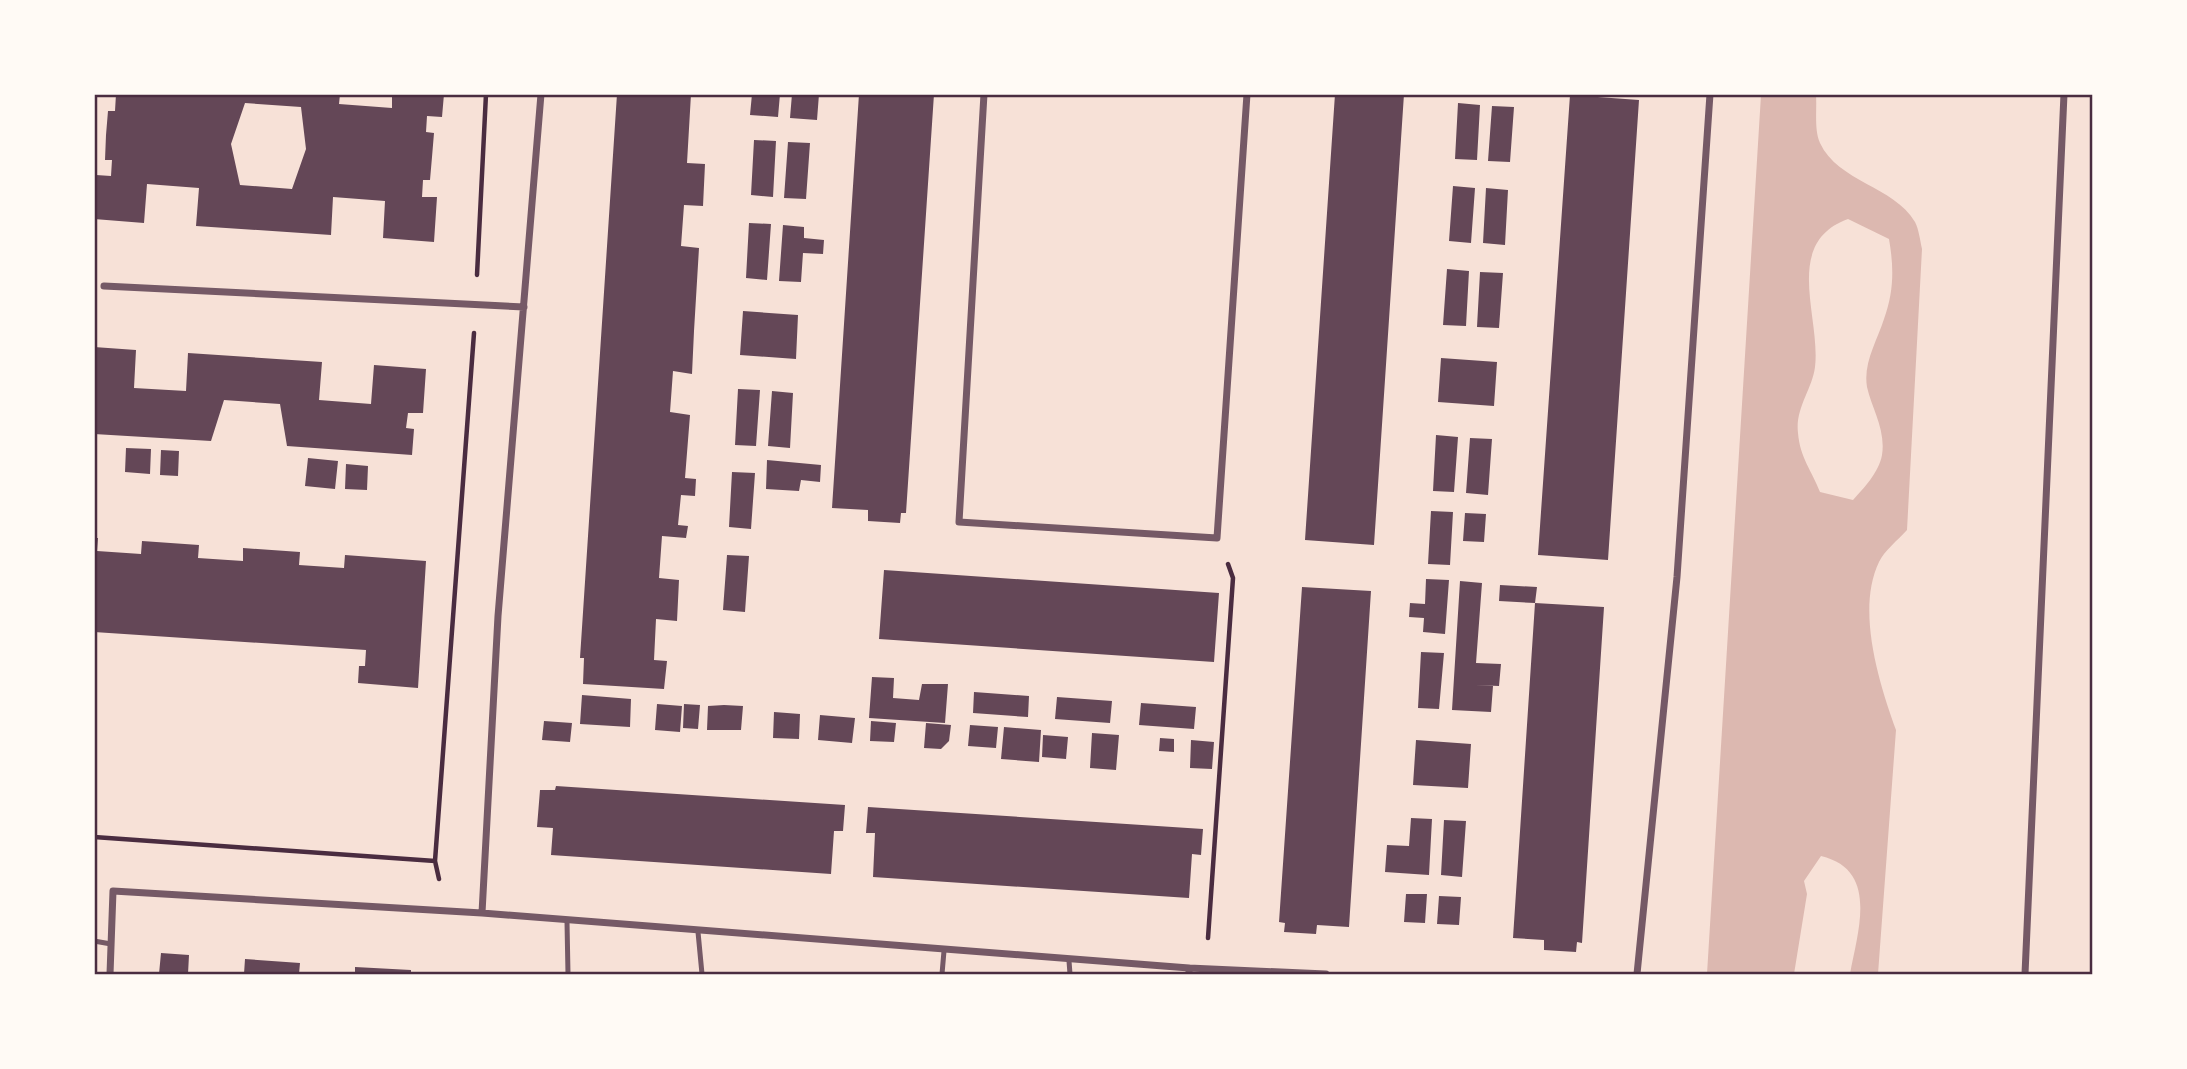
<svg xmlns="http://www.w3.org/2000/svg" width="2187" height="1069" viewBox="0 0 2187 1069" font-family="Mulish,sans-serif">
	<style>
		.water { fill: #dcb8b0; fill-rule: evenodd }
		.building { fill: #644757; fill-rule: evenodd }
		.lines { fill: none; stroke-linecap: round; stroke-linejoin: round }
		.path { stroke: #4a2c40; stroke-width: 4.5 }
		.service { stroke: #755966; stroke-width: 5 }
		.minor { stroke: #755966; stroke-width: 7 }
		.neatline { fill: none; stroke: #4a2c40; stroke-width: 2.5 }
	</style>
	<rect width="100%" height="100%" fill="#f7e1d7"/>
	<path class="water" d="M 1761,95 L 1816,95 C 1817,109 1814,130 1820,143 C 1838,182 1894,186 1915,222 C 1919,230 1920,240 1922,249 L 1907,530 C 1898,540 1884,551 1879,562 C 1856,610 1879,683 1896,730 L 1878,974 L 1850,974 C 1858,930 1879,870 1821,856 L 1804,881 L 1807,894 L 1794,974 L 1707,974 ZM 1848,219 L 1889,239 C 1894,268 1894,291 1884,319 C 1877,341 1863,363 1867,387 C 1872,409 1886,430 1882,455 C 1879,472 1864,488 1853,500 L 1820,492 C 1812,471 1800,458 1798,433 C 1795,408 1812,390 1815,367 C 1821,317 1782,243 1848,219 Z"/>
	<path class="building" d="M 116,94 L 340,94 L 339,104 L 392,108 L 392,94 L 444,94 L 442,117 L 427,116 L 426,132 L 434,133 L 432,157 L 430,180 L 423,180 L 422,197 L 437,197 L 434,242 L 383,238 L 385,201 L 333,197 L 331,235 L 196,226 L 199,188 L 147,184 L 144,223 L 94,219 L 96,175 L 111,176 L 112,160 L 105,160 L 106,135 L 108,111 L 115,111 ZM 245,103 L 301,107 L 306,149 L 292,189 L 240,185 L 231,144 Z
		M 617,94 L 691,94 L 687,163 L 705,164 L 703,206 L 684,205 L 681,246 L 699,248 L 694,331 L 692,374 L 673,371 L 670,412 L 690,415 L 685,478 L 696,479 L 695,496 L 681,495 L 678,525 L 688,526 L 686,538 L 662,536 L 659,578 L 679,580 L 677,621 L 656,619 L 654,660 L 667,661 L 664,689 L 583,684 L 584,658 L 580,658 Z
		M 752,94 L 780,94 L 778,117 L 750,115 Z
		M 792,94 L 819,94 L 817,120 L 790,118 Z
		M 859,94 L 934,94 L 906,513 L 901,513 L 900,523 L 868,521 L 868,510 L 832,508 Z
		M 1335,94 L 1404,94 L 1374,545 L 1305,540 Z
		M 1570,95 L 1639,100 L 1608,560 L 1538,555 Z
		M 1458,103 L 1480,105 L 1477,160 L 1455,159 Z
		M 1492,106 L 1514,107 L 1510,162 L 1488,161 Z
		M 754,140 L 776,141 L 773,197 L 751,195 Z
		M 788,142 L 810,143 L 806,199 L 784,198 Z
		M 1453,186 L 1475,188 L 1471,243 L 1449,241 Z
		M 1486,188 L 1508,190 L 1505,245 L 1483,243 Z
		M 749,223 L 771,224 L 767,280 L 746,278 Z
		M 783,225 L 804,227 L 804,238 L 824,240 L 823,254 L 803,253 L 801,282 L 779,281 Z
		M 1447,269 L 1469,271 L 1466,326 L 1443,325 Z
		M 1480,272 L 1503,273 L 1499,328 L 1477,327 Z
		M 743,311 L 798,315 L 796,359 L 740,355 Z
		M 94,347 L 136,350 L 134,388 L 186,391 L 188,353 L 322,362 L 319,400 L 371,404 L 374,365 L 426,369 L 423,413 L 408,413 L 406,428 L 414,429 L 412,455 L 287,446 L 280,404 L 224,400 L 211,441 L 94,434 Z
		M 1441,358 L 1497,362 L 1494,406 L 1438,402 Z
		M 738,389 L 760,390 L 756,446 L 735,445 Z
		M 772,391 L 793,393 L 790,448 L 768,446 Z
		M 1436,435 L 1458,437 L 1454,492 L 1433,491 Z
		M 1470,438 L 1492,439 L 1488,495 L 1466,493 Z
		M 126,448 L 151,449 L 150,474 L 125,472 Z
		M 161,450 L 179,451 L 178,476 L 160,475 Z
		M 308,458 L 338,461 L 335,489 L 305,486 Z
		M 767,460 L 821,465 L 820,482 L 801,480 L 799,491 L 766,489 Z
		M 346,464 L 368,466 L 367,490 L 345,489 Z
		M 732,472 L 755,473 L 751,529 L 729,527 Z
		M 1431,511 L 1453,512 L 1450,565 L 1428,564 Z
		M 1465,513 L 1486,514 L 1484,542 L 1463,541 Z
		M 94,538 L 98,538 L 97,551 L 141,554 L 142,541 L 199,545 L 198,558 L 243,561 L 243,548 L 300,552 L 299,565 L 344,568 L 345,555 L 426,561 L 418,688 L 358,683 L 359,666 L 365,666 L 366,650 L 94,632 Z
		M 727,555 L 749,556 L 745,612 L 723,610 Z
		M 884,570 L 1219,593 L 1214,662 L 879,639 Z
		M 1426,579 L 1449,580 L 1445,634 L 1423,632 L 1424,618 L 1409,617 L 1410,603 L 1425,604 Z
		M 1460,581 L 1482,583 L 1476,663 L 1501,664 L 1499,686 L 1475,685 L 1493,686 L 1491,712 L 1452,710 Z
		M 1500,585 L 1537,587 L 1535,603 L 1604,607 L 1582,943 L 1577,942 L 1576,952 L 1544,950 L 1544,940 L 1513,938 L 1535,603 L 1499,601 Z
		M 1302,587 L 1371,591 L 1349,927 L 1317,925 L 1316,934 L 1284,932 L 1285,923 L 1279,922 Z
		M 1421,652 L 1444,653 L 1439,709 L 1418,708 Z
		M 872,677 L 894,678 L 893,698 L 919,700 L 922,684 L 948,684 L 945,723 L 869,718 Z
		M 974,692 L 1029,696 L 1028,717 L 973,713 Z
		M 582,695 L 631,699 L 630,727 L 580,724 Z
		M 1057,697 L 1112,701 L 1110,723 L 1055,719 Z
		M 1141,703 L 1196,707 L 1194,729 L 1139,725 Z
		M 657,704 L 682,706 L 680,732 L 655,730 Z
		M 684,704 L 700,705 L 698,729 L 683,728 Z
		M 724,705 L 743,706 L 741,730 L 707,730 L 708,706 Z
		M 774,712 L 800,714 L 799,739 L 773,738 Z
		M 820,715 L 855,718 L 852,743 L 818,740 Z
		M 544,721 L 572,723 L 570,742 L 542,740 Z
		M 871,721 L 896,723 L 894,742 L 870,741 Z
		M 926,723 L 951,725 L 949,741 L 941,749 L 924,748 Z
		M 970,725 L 998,727 L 996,748 L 968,746 Z
		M 1004,727 L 1041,730 L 1039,762 L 1001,759 Z
		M 1092,733 L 1119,735 L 1116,770 L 1090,768 Z
		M 1043,735 L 1068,737 L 1066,759 L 1042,757 Z
		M 1160,738 L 1174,739 L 1174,752 L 1159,751 Z
		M 1191,740 L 1214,742 L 1212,769 L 1190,768 Z
		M 1416,740 L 1471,744 L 1468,788 L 1413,785 Z
		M 556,786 L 845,805 L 843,831 L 834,831 L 831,874 L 551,855 L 553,828 L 537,827 L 540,790 L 555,790 Z
		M 868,807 L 1203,829 L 1201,855 L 1192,854 L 1189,898 L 873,877 L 875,833 L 866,833 Z
		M 1411,818 L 1432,819 L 1429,875 L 1385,872 L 1387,845 L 1409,846 Z
		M 1444,820 L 1466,821 L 1462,877 L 1441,875 Z
		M 1406,894 L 1427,894 L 1425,923 L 1404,922 Z
		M 1439,896 L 1461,897 L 1459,925 L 1437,924 Z
		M 161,953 L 189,955 L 188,974 L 159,974 Z
		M 245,959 L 300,963 L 299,974 L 244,974 Z
		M 355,967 L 411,970 L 411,974 L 355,974 Z"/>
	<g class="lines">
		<path class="path" d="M 1858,94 L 1912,94
			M 477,275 L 486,94
			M 94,837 L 435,861
			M 439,879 L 435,861 L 474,333
			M 1208,938 L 1233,578 L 1228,564"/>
		<path class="service" d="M 567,922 L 568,974
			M 698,932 L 702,974
			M 94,941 L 111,944
			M 1069,961 L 1070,974
			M 942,974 L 944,951"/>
		<path class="minor" d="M 984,94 L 959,522 L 1217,538 L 1247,94
			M 104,286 L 524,307
			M 482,913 L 498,616 L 541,94
			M 1189,968 L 1326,974
			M 110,974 L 113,891 L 482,913 L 1189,968 L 1189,974
			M 1637,974 L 1677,577 L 1710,94
			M 2025,974 L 2064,94"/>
	</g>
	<rect width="2187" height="1069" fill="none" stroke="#fffaf5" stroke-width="192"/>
	<rect x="96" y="96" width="1995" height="877" class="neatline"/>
</svg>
